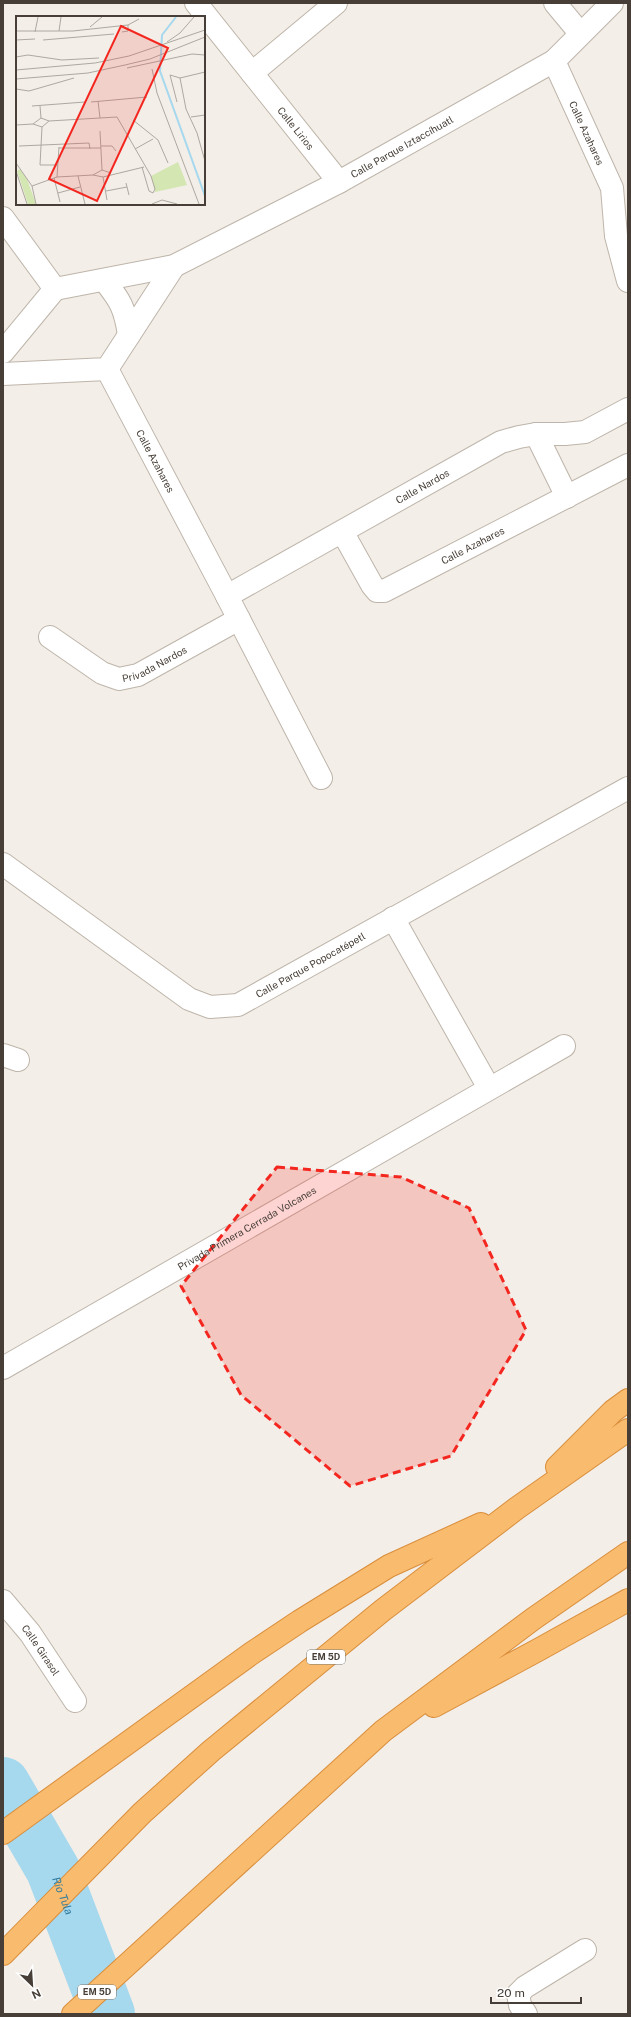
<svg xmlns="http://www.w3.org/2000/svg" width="631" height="2017" viewBox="0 0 631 2017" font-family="'Public Sans',sans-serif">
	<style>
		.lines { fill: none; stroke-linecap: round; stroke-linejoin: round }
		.river { stroke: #a6d8ee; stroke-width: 54 }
		.minor-casing { stroke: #beb5aa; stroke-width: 24 }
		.motorway-casing { stroke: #d98e3c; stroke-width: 24 }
		.minor { stroke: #fff; stroke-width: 22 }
		.motorway { stroke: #f9bb6d; stroke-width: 22 }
		.marked { fill: #f3271f; fill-opacity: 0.2; stroke: #f3271f; stroke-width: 3; stroke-dasharray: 8 5; stroke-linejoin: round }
		.labels { text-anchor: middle; stroke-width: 3; stroke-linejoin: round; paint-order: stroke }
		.shield { fill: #fff; stroke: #7e7873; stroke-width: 1 }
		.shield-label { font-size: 9px; font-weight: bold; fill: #463e37 }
		.street-label { font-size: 10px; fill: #463e37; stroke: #fff }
		.water-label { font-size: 11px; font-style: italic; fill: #307c9f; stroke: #fff }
		.inset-river { fill: none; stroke: #a6d8ee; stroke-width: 2 }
		.inset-road { fill: none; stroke: #aea8a1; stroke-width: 1 }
		.view { fill: #f3271f; fill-opacity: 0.15; stroke: #f3271f; stroke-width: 2 }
		.inset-edge { fill: none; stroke: #463e37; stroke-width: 2 }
	</style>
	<rect width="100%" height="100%" fill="#f3eee8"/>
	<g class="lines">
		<path class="river" id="s1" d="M 3,1784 L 53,1870 L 108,2014"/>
		<defs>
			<g id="minor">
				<path id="s2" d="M 196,3 L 339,182"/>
				<path d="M 555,3 L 580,33"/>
				<path id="s3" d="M 554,61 L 612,188 L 616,236 L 628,281"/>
				<path d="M 252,73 L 336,3"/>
				<path d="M 3,218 L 55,289"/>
				<path d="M 104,280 C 120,300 125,308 129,335"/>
				<path id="s4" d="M 3,352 L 55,289 L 174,266 L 339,182 L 554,61 L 612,3"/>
				<path id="s5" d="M 107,369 L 227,596 L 321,778"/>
				<path d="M 3,374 L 107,369 L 174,266"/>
				<path d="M 536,434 L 567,497"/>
				<path id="s6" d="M 343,533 L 372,585 L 377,591 L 384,591 L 628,465"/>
				<path id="s7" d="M 227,596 L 501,442 L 519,437 L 536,434 L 565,434 L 585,432 L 628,409"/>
				<path id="s8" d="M 50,637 L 102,673 L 119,679 L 138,675 L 239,619"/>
				<path id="s9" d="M 3,864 L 189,999 L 210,1007 L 238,1005 L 628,788"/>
				<path d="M 393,918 L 489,1088"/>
				<path d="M 3,1055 L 18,1060"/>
				<path id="s10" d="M 3,1368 L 564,1046"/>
				<path id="s11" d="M 3,1601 L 30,1633 L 75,1701"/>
				<path d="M 526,2014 L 520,2005 L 518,1994 L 525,1987 L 585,1950"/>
			</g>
			<path id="motorway" d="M 557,1467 L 613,1411 L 628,1400
				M 434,1706 L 538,1650 L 628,1600
				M 3,1833 L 252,1653 L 300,1621 L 389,1566 L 481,1524
				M 3,1954 L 142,1813 L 211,1751 L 383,1610 L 517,1508 L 628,1430
				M 73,2014 L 383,1731 L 533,1619 L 628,1553"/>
		</defs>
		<use href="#minor" class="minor-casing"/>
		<use href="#motorway" class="motorway-casing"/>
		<use href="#minor" class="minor"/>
		<use href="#motorway" class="motorway"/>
	</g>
	<path class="marked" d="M 277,1167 L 401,1177 L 469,1208 L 526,1330 L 451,1456 L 350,1486 L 241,1395 L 181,1286 Z"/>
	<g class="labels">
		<g class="shield">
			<rect x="307" y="1650" width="38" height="14" rx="3"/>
			<rect x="78" y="1985" width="38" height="14" rx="3"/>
		</g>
		<g class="shield-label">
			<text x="326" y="1660">EM 5D</text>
			<text x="97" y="1995">EM 5D</text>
		</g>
		<g class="street-label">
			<text dy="4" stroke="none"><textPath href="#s2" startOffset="160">Calle Lirios</textPath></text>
			<text dy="4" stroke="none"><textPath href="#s3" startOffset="79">Calle Azahares</textPath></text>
			<text dy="4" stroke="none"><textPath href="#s4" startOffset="460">Calle Parque Iztaccíhuatl</textPath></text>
			<text dy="4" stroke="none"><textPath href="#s5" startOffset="104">Calle Azahares</textPath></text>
			<text dy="4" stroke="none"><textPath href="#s7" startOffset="224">Calle Nardos</textPath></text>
			<text dy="4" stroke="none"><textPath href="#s6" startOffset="174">Calle Azahares</textPath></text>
			<text dy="4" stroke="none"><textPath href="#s8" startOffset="120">Privada Nardos</textPath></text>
			<text dy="4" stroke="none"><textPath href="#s9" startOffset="363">Calle Parque Popocatépetl</textPath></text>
			<text dy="4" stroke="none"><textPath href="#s10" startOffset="281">Privada Primera Cerrada Volcanes</textPath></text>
			<text dy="4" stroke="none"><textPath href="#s11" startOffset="62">Calle Girasol</textPath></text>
		</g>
		<g class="water-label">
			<text dy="4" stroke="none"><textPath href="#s1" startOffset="127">Río Tula</textPath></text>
		</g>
	</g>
	<g transform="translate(16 16)">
		<rect width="189" height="189" fill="#f3eee8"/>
		<path d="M 162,146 L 171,169 L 139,176 L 135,160 ZM 4,153 L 11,163 L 20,188 L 12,188 L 1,155 Z" fill="#d4e6b2"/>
		<path class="inset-river" d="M 160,1 L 146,19 L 144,55 L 189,180"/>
		<path class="inset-road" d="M 74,11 L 86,1M 0,15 L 57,15 L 112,9 L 123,3M 43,15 L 45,1M 19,16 L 22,1M 106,16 L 112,15 L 112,9M 0,24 L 19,23M 27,24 L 98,18M 151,26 L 164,17 L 178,1M 0,41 L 12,39 L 46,44 L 83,42M 111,52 L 176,38 L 189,39M 136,53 L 141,77 L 183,188M 0,54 L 79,47 L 113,40 L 189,14M 164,62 L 170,93 L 181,117 L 189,145M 0,63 L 72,57 L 109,49 L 134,43 L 189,21M 0,73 L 13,75 L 58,62M 82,85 L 84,102M 75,86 L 131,81M 161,86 L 154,59 L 164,62 L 189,56M 16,90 L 69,86M 24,90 L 25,102M 175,101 L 189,99M 117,104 L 142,124 L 152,147M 17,108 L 25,102 L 33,105 L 101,101 L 135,160 L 139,173 L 137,177 L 133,175 L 126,151M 0,109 L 17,108 L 26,111 L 33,105M 26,111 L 24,149 L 41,149M 84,115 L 86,154M 3,130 L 73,127 L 74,133M 85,130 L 96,130 L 100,135M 43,132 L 85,132M 119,133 L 137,123M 0,147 L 16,170 L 20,188M 0,155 L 11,188M 77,159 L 86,154 L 95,157M 62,160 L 69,188M 41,161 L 43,131M 87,161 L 91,184M 38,162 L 44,186M 110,167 L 113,179M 16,170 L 41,161 L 77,159 L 87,161 L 128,151M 90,175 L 111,171M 42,177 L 64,171M 136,188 L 146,184 L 161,188"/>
		<path class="view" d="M 105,10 L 152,32 L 81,185 L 33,163 Z"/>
		<rect width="189" height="189" class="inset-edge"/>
	</g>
	<rect width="631" height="2017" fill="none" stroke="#463e37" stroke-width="8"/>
	<g transform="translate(32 1985) rotate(155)" stroke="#ffffff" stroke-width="3" paint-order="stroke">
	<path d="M0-3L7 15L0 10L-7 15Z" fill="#463e37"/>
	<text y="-6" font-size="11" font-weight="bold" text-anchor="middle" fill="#463e37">N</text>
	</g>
	<path d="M491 1997v6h90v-6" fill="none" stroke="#463e37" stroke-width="2"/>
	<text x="497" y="1997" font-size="12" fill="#463e37" stroke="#ffffff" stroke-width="3" paint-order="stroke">20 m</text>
</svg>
